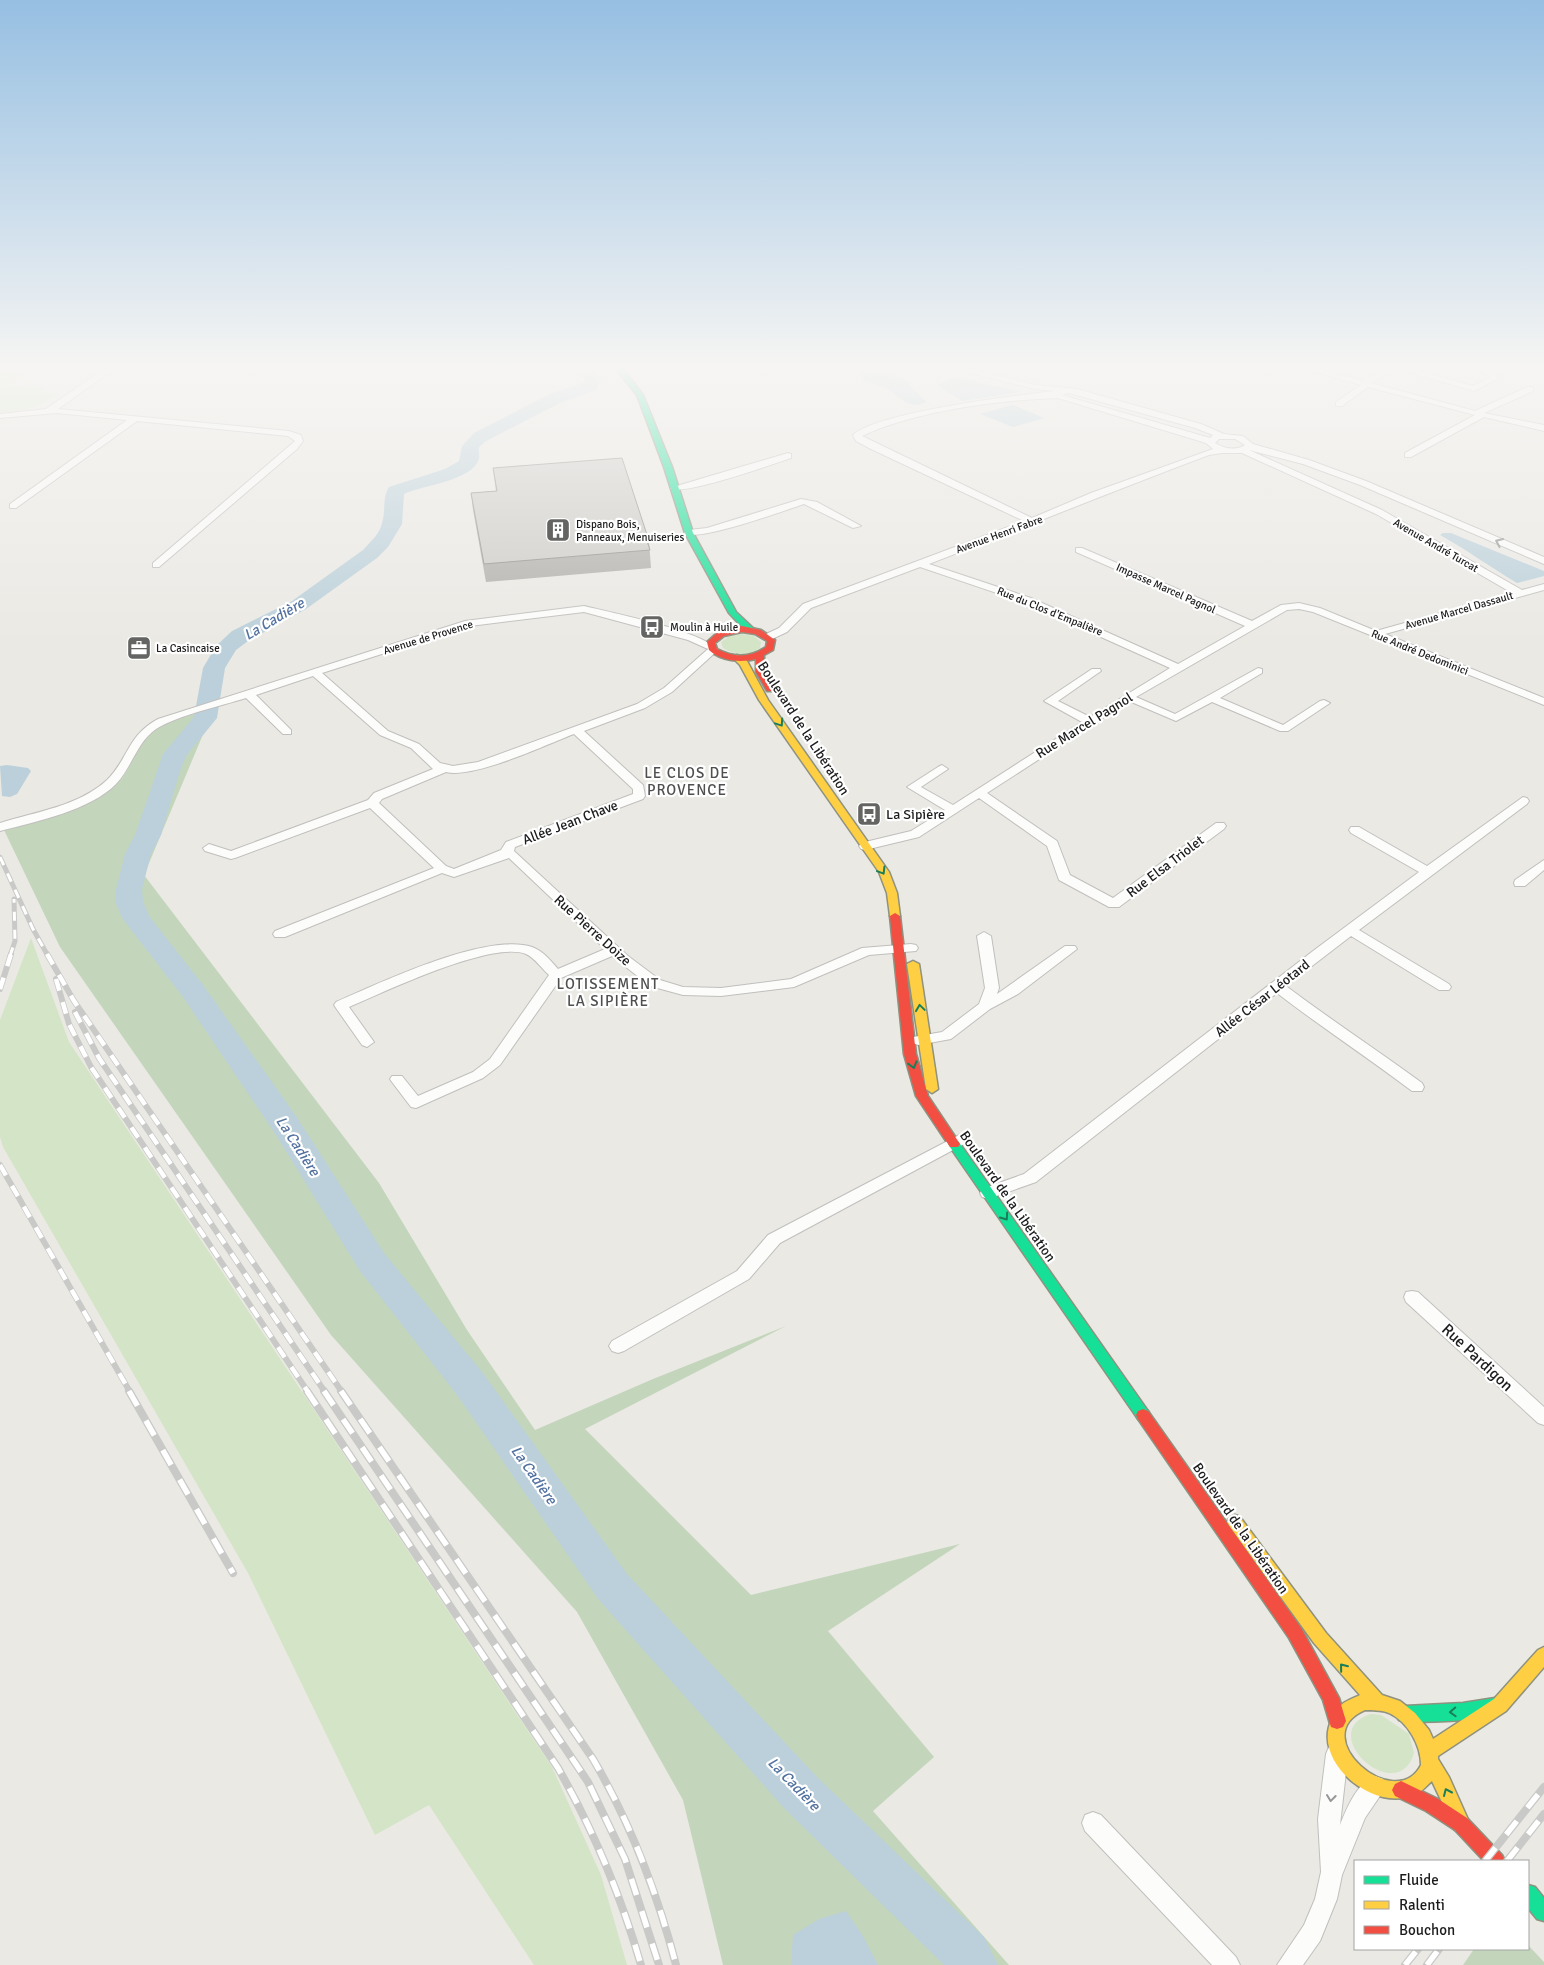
<svg xmlns="http://www.w3.org/2000/svg" width="1544" height="1965" viewBox="0 0 1544 1965" font-family="Signika,sans-serif">
	<style>
		.grass { fill: #d3e5c6 }
		.forest { fill: #c3d6bc }
		.water { fill: #bbd0da }
		.lines { fill: none; stroke-linecap: round; stroke-linejoin: round }
		.river { fill: #bbd0da; fill-rule: evenodd }
		.street-casing { stroke: #c0bfbd; stroke-width: 2 }
		.fast-casing { stroke: #8e927f; stroke-width: 3 }
		.slow-casing { stroke: #8e927f; stroke-width: 3 }
		.jam-casing { stroke: #8e927f; stroke-width: 3 }
		.street { fill: #fcfcfb; fill-rule: evenodd }
		.fast { fill: #16e098; fill-rule: evenodd }
		.slow { fill: #ffcf43; fill-rule: evenodd }
		.jam { fill: #f24e42; fill-rule: evenodd }
		.rail-far2-casing { stroke: #c9c9c8; stroke-width: 5 }
		.rail-far1-casing { stroke: #c9c9c8; stroke-width: 6 }
		.rail-casing { stroke: #c9c9c8; stroke-width: 8 }
		.rail-far2 { stroke: #fff; stroke-width: 3; stroke-dasharray: 9; stroke-linecap: butt }
		.rail-far1 { stroke: #fff; stroke-width: 4.5; stroke-dasharray: 12; stroke-linecap: butt }
		.rail { stroke: #fff; stroke-width: 5.5; stroke-dasharray: 17; stroke-linecap: butt }
		.wall { fill: #b0afab }
		.building { fill: #cdcbc7; stroke: #908e8b }
		.oneway { stroke: #979797 }
		.oneway2 { stroke: #197e5a }
		.labels { text-anchor: middle; stroke-width: 4.5; stroke-linejoin: round; paint-order: stroke }
		.far-poi-label { font-size: 11px; fill: #1c1c1c; stroke: #fff; text-anchor: start }
		.far-street-label { font-size: 11px; fill: #1c1c1c; stroke: #fff }
		.street-label { font-size: 14px; fill: #1c1c1c; stroke: #fff }
		.poi-label { font-size: 14px; fill: #1c1c1c; stroke: #fff; text-anchor: start }
		.water-label { font-size: 15px; font-style: italic; fill: #5372a0; stroke: #fff }
		.neighbourhood-label { font-size: 15px; letter-spacing: 1px; fill: #4f4f4f; stroke: #fff }
		.near-street-label { font-size: 16px; fill: #1c1c1c; stroke: #fff }
	</style>
	<rect width="100%" height="100%" fill="#eae9e4"/>
	<path class="grass" d="M 0,369 L 13,370 L 11,373 L 23,374 L 24,377 L 22,379 L 12,379 L 4,384 L 45,388 L 40,392 L 61,394 L 32,408 L 0,413 Z
		M 741,634 L 754,636 L 761,642 L 760,648 C 749,656 734,655 723,648 L 721,642 L 728,637 Z
		M 31,938 L 69,1042 L 552,1767 L 601,1875 L 627,1965 L 534,1965 L 429,1805 L 375,1835 L 248,1573 L 3,1147 L 0,1137 L 0,1020 Z
		M 1371,1714 L 1381,1715 L 1409,1734 L 1414,1753 C 1398,1809 1313,1732 1371,1714 Z"/>
	<path class="forest" d="M 201,712 L 212,713 L 144,875 L 379,1183 L 467,1330 L 535,1430 L 653,1379 L 786,1326 L 585,1429 L 751,1595 L 960,1544 L 828,1631 L 934,1757 L 873,1811 L 1009,1965 L 723,1965 L 683,1800 L 577,1612 L 331,1335 L 60,947 L 4,830 C 39,819 88,810 115,786 C 127,775 133,758 141,744 C 154,724 180,719 201,712 Z
		M 1528,1945 L 1544,1962 L 1544,1965 L 1463,1965 L 1474,1949 L 1528,1949 Z"/>
	<path class="water" d="M 861,369 L 903,378 L 926,402 C 908,411 899,395 886,388 C 878,385 870,383 862,380 Z
		M 951,378 L 960,378 L 1020,392 L 962,401 L 938,385 Z
		M 1012,405 L 1016,406 L 1044,418 L 1013,427 L 980,414 Z
		M 1443,533 L 1451,533 L 1544,571 L 1544,576 L 1517,583 C 1490,567 1467,550 1440,535 Z
		M 7,765 L 28,768 L 31,771 L 17,794 L 10,797 L 2,796 L 0,766 Z
		M 846,1911 L 863,1936 L 878,1965 L 791,1965 L 793,1935 L 819,1919 Z"/>
	<g class="lines">
		<path class="river" d="M 577,369 L 594,369 L 601,380 L 596,390 L 562,402 L 486,441 L 479,447 C 478,451 480,455 479,459 C 472,481 423,485 404,494 L 402,524 L 388,547 L 377,558 L 306,609 L 248,641 L 236,650 L 225,668 L 217,718 L 186,756 L 180,771 L 161,835 L 151,854 L 142,889 L 143,901 L 149,916 L 203,985 L 296,1116 L 384,1253 L 483,1373 L 627,1574 L 816,1776 L 984,1937 L 998,1965 L 944,1965 L 784,1808 L 599,1600 L 457,1395 L 360,1271 L 274,1132 L 183,997 L 122,918 L 115,901 L 116,889 L 125,854 L 135,835 L 163,754 L 194,717 L 203,668 L 216,646 L 232,631 L 292,601 L 363,550 C 370,542 380,534 382,523 C 386,511 382,498 389,487 L 445,469 L 459,461 L 462,446 L 474,433 L 550,394 L 583,383 L 585,380 Z"/>
		<defs>
			<path id="street" d="M 104,369 L 114,369 L 58,409 L 289,431 L 301,435 L 303,441 L 297,449 L 159,567 L 153,567 L 153,563 L 295,441 L 288,436 L 137,421 L 16,508 L 10,508 L 10,504 L 127,420 L 57,413 L 0,418 L 0,414 L 46,409 Z
				M 955,369 L 971,369 L 1035,385 L 1077,389 L 1201,424 L 1224,434 L 1243,436 L 1253,444 L 1309,460 L 1366,481 L 1544,557 L 1544,564 L 1360,485 L 1303,464 L 1249,450 L 1382,510 L 1522,590 L 1544,584 L 1544,590 L 1385,634 L 1544,698 L 1544,705 L 1313,612 L 1299,609 L 1287,610 L 1136,697 L 1175,714 L 1258,668 L 1262,669 L 1262,673 L 1220,698 L 1283,725 L 1320,701 L 1324,700 L 1330,703 L 1288,731 L 1280,731 L 1212,702 L 1176,721 L 1129,701 L 987,793 L 1057,841 L 1070,875 L 1113,898 L 1216,823 L 1224,823 L 1226,826 L 1224,829 L 1119,907 L 1109,907 L 1059,880 L 1047,846 L 979,798 L 919,837 L 865,850 L 861,849 L 859,846 L 861,843 L 911,831 L 945,810 L 907,787 L 938,767 L 942,765 L 948,769 L 921,787 L 953,805 L 1082,722 L 1044,701 L 1092,669 L 1100,669 L 1101,671 L 1058,701 L 1090,717 L 1170,668 L 1023,602 L 920,567 L 811,608 L 787,632 L 772,639 L 764,639 L 764,635 L 779,628 L 803,604 L 1024,521 L 871,449 L 856,441 L 853,435 C 878,412 1019,395 1055,391 L 1035,389 ZM 1069,393 L 1195,428 L 1213,435 L 1210,438 L 1062,395 ZM 1058,398 L 1206,443 L 1213,449 L 1091,493 L 1032,518 L 862,436 C 915,411 999,400 1058,398 ZM 1219,439 L 1235,439 L 1245,445 C 1235,451 1225,449 1215,443 ZM 1222,453 L 1242,453 L 1376,514 L 1512,593 L 1376,631 L 1320,608 L 1299,603 L 1281,605 L 1252,621 L 1082,548 L 1076,548 L 1076,552 L 1245,626 L 1178,664 L 1031,598 L 929,564 C 1023,528 1115,490 1209,455 Z
				M 1306,369 L 1320,369 L 1363,381 L 1384,369 L 1395,369 L 1371,383 L 1475,411 L 1527,387 L 1533,387 L 1533,391 L 1484,413 L 1544,425 L 1544,431 L 1484,417 L 1411,457 L 1405,457 L 1405,453 L 1475,415 L 1368,387 L 1342,406 L 1336,406 L 1336,402 L 1361,385 Z
				M 1398,369 L 1412,369 L 1473,386 L 1490,377 L 1482,369 L 1491,369 L 1499,378 L 1474,391 Z
				M 788,453 L 791,454 L 791,458 C 773,464 681,497 670,488 Z
				M 801,499 L 817,502 L 861,526 L 853,528 L 804,504 C 786,510 696,543 684,533 L 689,530 L 707,528 Z
				M 584,606 C 613,613 702,631 718,650 L 672,692 L 645,708 L 584,731 L 643,785 L 645,796 L 643,799 L 515,847 L 514,851 L 628,956 L 660,980 L 683,987 L 721,988 L 791,979 L 862,948 L 911,944 L 916,945 L 918,948 L 916,951 L 869,955 L 794,987 L 721,996 L 683,995 L 650,986 L 612,956 L 561,978 L 500,1065 L 483,1078 L 416,1108 L 411,1107 L 392,1082 L 390,1079 L 392,1076 L 402,1076 L 418,1096 L 473,1072 L 490,1059 L 549,975 C 542,969 535,958 526,954 C 492,940 384,992 349,1007 L 374,1042 L 367,1047 L 362,1045 L 336,1008 L 334,1005 L 336,1002 C 380,983 486,932 532,947 C 543,951 551,961 558,969 L 605,949 L 509,858 L 454,877 L 442,873 L 285,937 L 275,937 L 273,934 L 275,931 L 434,868 L 370,808 L 235,858 L 231,859 L 205,851 L 203,848 L 209,844 L 231,851 L 368,800 L 374,793 L 433,769 L 411,748 L 380,735 L 313,676 L 256,695 L 291,730 L 291,734 L 283,734 L 246,698 C 221,706 178,715 156,729 C 137,742 132,767 116,784 C 91,810 35,822 0,831 L 0,823 C 35,812 79,806 107,780 C 129,758 127,736 158,719 L 465,621 ZM 584,612 L 688,640 L 708,649 L 664,688 L 637,704 L 478,762 L 453,766 L 440,763 L 419,744 L 388,731 L 322,673 L 470,626 ZM 574,734 L 633,789 L 633,794 L 506,842 L 501,850 L 454,869 L 446,866 L 379,803 L 382,799 L 446,772 C 474,779 545,745 574,734 Z
				M 1523,797 L 1527,798 L 1529,801 L 1527,804 L 1359,930 L 1449,984 L 1451,987 L 1449,990 L 1439,990 L 1351,936 L 1286,986 C 1331,1020 1377,1050 1422,1083 L 1424,1087 L 1422,1091 L 1412,1091 C 1367,1057 1321,1027 1277,993 L 1036,1182 L 988,1199 L 982,1197 L 980,1193 L 982,1189 L 1024,1174 L 1313,951 L 1419,872 L 1351,833 L 1349,830 L 1351,827 L 1359,827 L 1427,866 Z
				M 1544,860 L 1544,870 L 1525,886 L 1515,886 L 1514,883 L 1515,880 Z
				M 984,932 L 991,936 L 999,988 L 997,994 L 1065,946 L 1075,946 L 1077,949 L 1018,994 L 990,1009 L 951,1039 L 918,1045 L 913,1043 L 911,1040 L 913,1037 L 942,1032 L 979,1004 L 985,988 L 977,936 Z
				M 961,1134 L 966,1135 L 969,1139 L 966,1143 L 780,1243 L 749,1279 L 624,1351 L 618,1353 L 612,1351 L 609,1346 L 612,1341 L 737,1271 L 768,1235 Z
				M 1412,1291 L 1418,1292 L 1544,1407 L 1544,1425 L 1538,1423 L 1406,1302 L 1404,1297 L 1406,1292 Z
				M 1337,1744 L 1345,1747 L 1348,1754 L 1340,1825 C 1347,1808 1356,1784 1375,1776 L 1383,1779 L 1386,1787 L 1365,1818 L 1342,1875 L 1337,1899 L 1320,1941 L 1303,1965 L 1277,1965 L 1304,1925 L 1315,1899 L 1321,1872 L 1318,1819 L 1326,1754 L 1329,1747 Z
				M 1093,1812 L 1101,1815 L 1236,1957 L 1240,1965 L 1212,1965 L 1085,1831 L 1082,1823 L 1085,1815 Z"/>
			<path id="fast" d="M 616,369 L 623,369 L 643,395 L 672,467 L 693,533 L 736,612 L 753,628 L 753,632 L 747,632 L 729,613 L 685,533 L 664,467 L 637,395 Z
				M 954,1140 L 958,1141 L 1148,1411 L 1150,1415 L 1148,1419 L 1143,1421 L 1138,1419 L 950,1147 L 948,1144 L 950,1141 Z
				M 1495,1698 L 1501,1700 L 1503,1706 L 1501,1712 C 1472,1723 1436,1721 1405,1722 L 1399,1720 L 1396,1714 L 1399,1708 L 1405,1706 L 1463,1703 Z
				M 1528,1885 L 1535,1887 L 1544,1898 L 1544,1921 L 1537,1919 L 1528,1908 Z"/>
			<path id="slow" d="M 737,655 L 747,661 L 768,700 L 889,872 L 897,893 L 900,916 L 899,918 L 891,918 L 890,916 L 887,893 L 879,872 L 759,700 L 740,665 L 733,658 Z
				M 913,961 L 919,964 L 938,1089 L 932,1093 L 926,1089 L 907,964 Z
				M 1235,1515 L 1240,1517 L 1326,1633 L 1382,1695 L 1400,1701 L 1415,1713 L 1429,1730 L 1433,1739 L 1494,1699 L 1538,1650 L 1544,1647 L 1544,1667 L 1506,1711 L 1438,1756 L 1438,1759 L 1449,1777 L 1470,1824 L 1467,1830 L 1461,1833 L 1455,1830 L 1432,1781 C 1427,1785 1423,1791 1417,1793 C 1377,1816 1310,1762 1332,1719 C 1334,1715 1336,1709 1340,1706 C 1345,1701 1354,1698 1360,1695 L 1314,1643 L 1230,1527 L 1227,1522 L 1230,1517 ZM 1365,1710 C 1372,1710 1382,1710 1389,1713 C 1408,1722 1421,1745 1421,1765 C 1396,1815 1304,1736 1365,1710 Z"/>
			<path id="jam" d="M 742,626 L 761,630 L 775,640 L 773,650 L 764,655 L 764,672 L 774,689 L 773,691 L 767,691 L 756,672 L 756,659 C 740,663 721,661 709,650 L 707,642 L 718,632 ZM 742,632 L 755,634 L 767,641 L 766,647 C 750,658 734,658 717,649 L 715,643 L 724,636 Z
				M 895,913 L 900,916 L 916,1054 L 928,1096 L 960,1144 L 958,1147 L 950,1147 L 916,1096 L 904,1054 L 890,916 Z
				M 1143,1409 L 1148,1411 L 1301,1628 L 1339,1698 L 1346,1721 L 1343,1727 L 1337,1729 L 1331,1727 L 1323,1700 L 1289,1638 L 1138,1419 L 1136,1415 L 1138,1411 Z
				M 1401,1781 L 1438,1799 L 1467,1818 L 1502,1855 L 1505,1861 L 1484,1861 L 1455,1830 L 1426,1811 L 1395,1796 L 1392,1790 L 1395,1784 Z"/>
		</defs>
		<use href="#street" class="street-casing"/>
		<use href="#fast" class="fast-casing"/>
		<use href="#slow" class="slow-casing"/>
		<use href="#jam" class="jam-casing"/>
		<use href="#street" class="street"/>
		<use href="#fast" class="fast"/>
		<use href="#slow" class="slow"/>
		<use href="#jam" class="jam"/>
		<defs>
			<path id="rail-far2" d="M 0,857 L 33,929 L 48,956
				M 10,956 L 15,941 L 14,899"/>
			<path id="rail-far1" d="M 47,954 L 74,1001 L 342,1392
				M 56,979 L 69,1024 L 91,1067 L 308,1392
				M 0,989 L 11,954
				M 75,1012 L 99,1058 L 325,1392
				M 0,1165 L 130,1392"/>
			<path id="rail" d="M 129,1391 L 233,1573
				M 307,1391 L 558,1768 C 594,1831 621,1896 641,1965
				M 324,1391 L 588,1782 L 625,1859 L 659,1965
				M 341,1391 L 593,1759 C 631,1824 657,1892 676,1965
				M 1485,1861 L 1544,1787
				M 1507,1861 L 1544,1814
				M 1405,1965 L 1418,1949
				M 1427,1965 L 1439,1949"/>
		</defs>
		<use href="#rail-far2" class="rail-far2-casing"/>
		<use href="#rail-far1" class="rail-far1-casing"/>
		<use href="#rail" class="rail-casing"/>
		<use href="#rail-far2" class="rail-far2"/>
		<use href="#rail-far1" class="rail-far1"/>
		<use href="#rail" class="rail"/>
	</g>
	<path class="wall" d="M 493,468 L 649,541 L 651,568 L 486,582 L 473,510 L 471,493 L 496,491 Z"/>
	<path class="building" d="M 622,458 L 649,541 L 647,541 L 650,550 L 484,564 L 471,493 L 497,491 L 493,468 Z"/>
	<defs><path id="oneway-chevron" d="M-2-3.5L2.5 0L-2 3.5" fill="none" stroke-width="1.6" stroke-linecap="round" stroke-linejoin="round" transform="scale(1.25)"/></defs>
	<g class="oneway">
		<use href="#oneway-chevron" transform="translate(1499 542) rotate(-156)"/>
		<use href="#oneway-chevron" transform="translate(1331 1798) rotate(97)"/>
	</g>
	<g class="oneway2">
		<use href="#oneway-chevron" transform="translate(780 723) rotate(56)"/>
		<use href="#oneway-chevron" transform="translate(882 871) rotate(59)"/>
		<use href="#oneway-chevron" transform="translate(920 1008) rotate(-98)"/>
		<use href="#oneway-chevron" transform="translate(913 1065) rotate(75)"/>
		<use href="#oneway-chevron" transform="translate(1005 1217) rotate(55)"/>
		<use href="#oneway-chevron" transform="translate(1343 1667) rotate(-129)"/>
		<use href="#oneway-chevron" transform="translate(1453 1712) rotate(177)"/>
		<use href="#oneway-chevron" transform="translate(1447 1792) rotate(-114)"/>
	</g>
	<linearGradient id="sky" x2="0" y2="1"><stop stop-color="#96bfe2"/><stop offset="0.57" stop-color="#f6f5f3"/><stop offset="1" stop-color="#f6f5f3" stop-opacity="0"/></linearGradient>
	<rect width="1544" height="645" fill="url(#sky)"/>
	<defs>
		<symbol id="building-square" viewBox="-11 -11 22 22"><rect x="-9" y="-9" width="18" height="18" rx="4" fill="#646462" stroke="#fff"/><path d="M-4-6H4V6H1V3H-1V6H-4ZM-2.5-4.3h1.7v1.8h-1.7ZM.8-4.3h1.7v1.8H.8ZM-2.5-1h1.7V.8h-1.7ZM.8-1h1.7V.8H.8Z" fill="#fff"/></symbol>
		<symbol id="bus-square" viewBox="-11 -11 22 22"><rect x="-9" y="-9" width="18" height="18" rx="4" fill="#646462" stroke="#fff"/><path d="M-5-6H5V4H4V6H2V4H-2V6H-4V4H-5ZM-3.5-4V0h7V-4ZM-3.5 1.2v1.5H-2V1.2ZM2 1.2v1.5H3.5V1.2Z" fill="#fff"/></symbol>
		<symbol id="office-square" viewBox="-11 -11 22 22"><rect x="-9" y="-9" width="18" height="18" rx="4" fill="#646462" stroke="#fff"/><path d="M-6-3h4V-5.5h4V-3h4V5H-6ZM-1-4.5V-3h2v-1.5ZM-6 0V1H6V0Z" fill="#fff"/></symbol>
	</defs>
	<g fill-rule="evenodd">
		<use href="#building-square" x="544" y="516" width="28" height="28"/>
		<use href="#bus-square" x="638" y="613" width="28" height="28"/>
		<use href="#office-square" x="125" y="634" width="28" height="28"/>
		<use href="#bus-square" x="855" y="800" width="28" height="28"/>
	</g>
	<g class="labels">
		<g class="far-poi-label">
			<text x="576" y="528">Dispano Bois,<tspan x="576" dy="13">Panneaux, Menuiseries</tspan></text>
			<text x="670" y="631">Moulin à Huile</text>
			<text x="156" y="652">La Casincaise</text>
		</g>
		<g class="far-street-label">
			<text transform="translate(999 534) rotate(-20)" y="4">Avenue Henri Fabre</text>
			<text transform="translate(1436 545) rotate(30)" y="4">Avenue André Turcat</text>
			<text transform="translate(1166 588) rotate(24)" y="4">Impasse Marcel Pagnol</text>
			<text transform="translate(1459 610) rotate(-16)" y="4">Avenue Marcel Dassault</text>
			<text transform="translate(1050 611) rotate(22)" y="4">Rue du Clos d'Empalière</text>
			<text transform="translate(428 637) rotate(-17)" y="4">Avenue de Provence</text>
			<text transform="translate(1420 652) rotate(22)" y="4">Rue André Dedominici</text>
		</g>
		<g class="street-label">
			<text transform="translate(1084 725) rotate(-32)" y="5">Rue Marcel Pagnol</text>
			<text transform="translate(804 728) rotate(57)" y="5">Boulevard de la Libération</text>
			<text transform="translate(570 822) rotate(-21)" y="5">Allée Jean Chave</text>
			<text transform="translate(1165 866) rotate(-37)" y="5">Rue Elsa Triolet</text>
			<text transform="translate(593 930) rotate(42)" y="5">Rue Pierre Doize</text>
			<text transform="translate(1262 998) rotate(-38)" y="5">Allée César Léotard</text>
			<text transform="translate(1008 1196) rotate(55)" y="5">Boulevard de la Libération</text>
			<text transform="translate(1241 1528) rotate(55)" y="5">Boulevard de la Libération</text>
		</g>
		<g class="poi-label">
			<text x="886" y="819">La Sipière</text>
		</g>
		<g class="water-label">
			<text transform="translate(274 619) rotate(-31)" y="5">La Cadière</text>
			<text transform="translate(298 1146) rotate(57)" y="5">La Cadière</text>
			<text transform="translate(534 1475) rotate(55)" y="5">La Cadière</text>
			<text transform="translate(794 1784) rotate(46)" y="5">La Cadière</text>
		</g>
		<g class="neighbourhood-label">
			<text x="687" y="778">LE CLOS DE<tspan x="687" dy="17">PROVENCE</tspan></text>
			<text x="608" y="989">LOTISSEMENT<tspan x="608" dy="17">LA SIPIÈRE</tspan></text>
		</g>
		<g class="near-street-label">
			<text transform="translate(1478 1357) rotate(43)" y="6">Rue Pardigon</text>
		</g>
	</g>
	<rect x="1354" y="1860" width="175" height="90" fill="#ffffff" stroke="#a4a4a4"/>
	<rect x="1364" y="1876" width="25" height="8" fill="#16e098" stroke="#a4a4a4"/>
	<text x="1399" y="1885" font-size="15" fill="#1c1c1c">Fluide</text>
	<rect x="1364" y="1901" width="25" height="8" fill="#ffcf43" stroke="#a4a4a4"/>
	<text x="1399" y="1910" font-size="15" fill="#1c1c1c">Ralenti</text>
	<rect x="1364" y="1926" width="25" height="8" fill="#f24e42" stroke="#a4a4a4"/>
	<text x="1399" y="1935" font-size="15" fill="#1c1c1c">Bouchon</text>
</svg>
